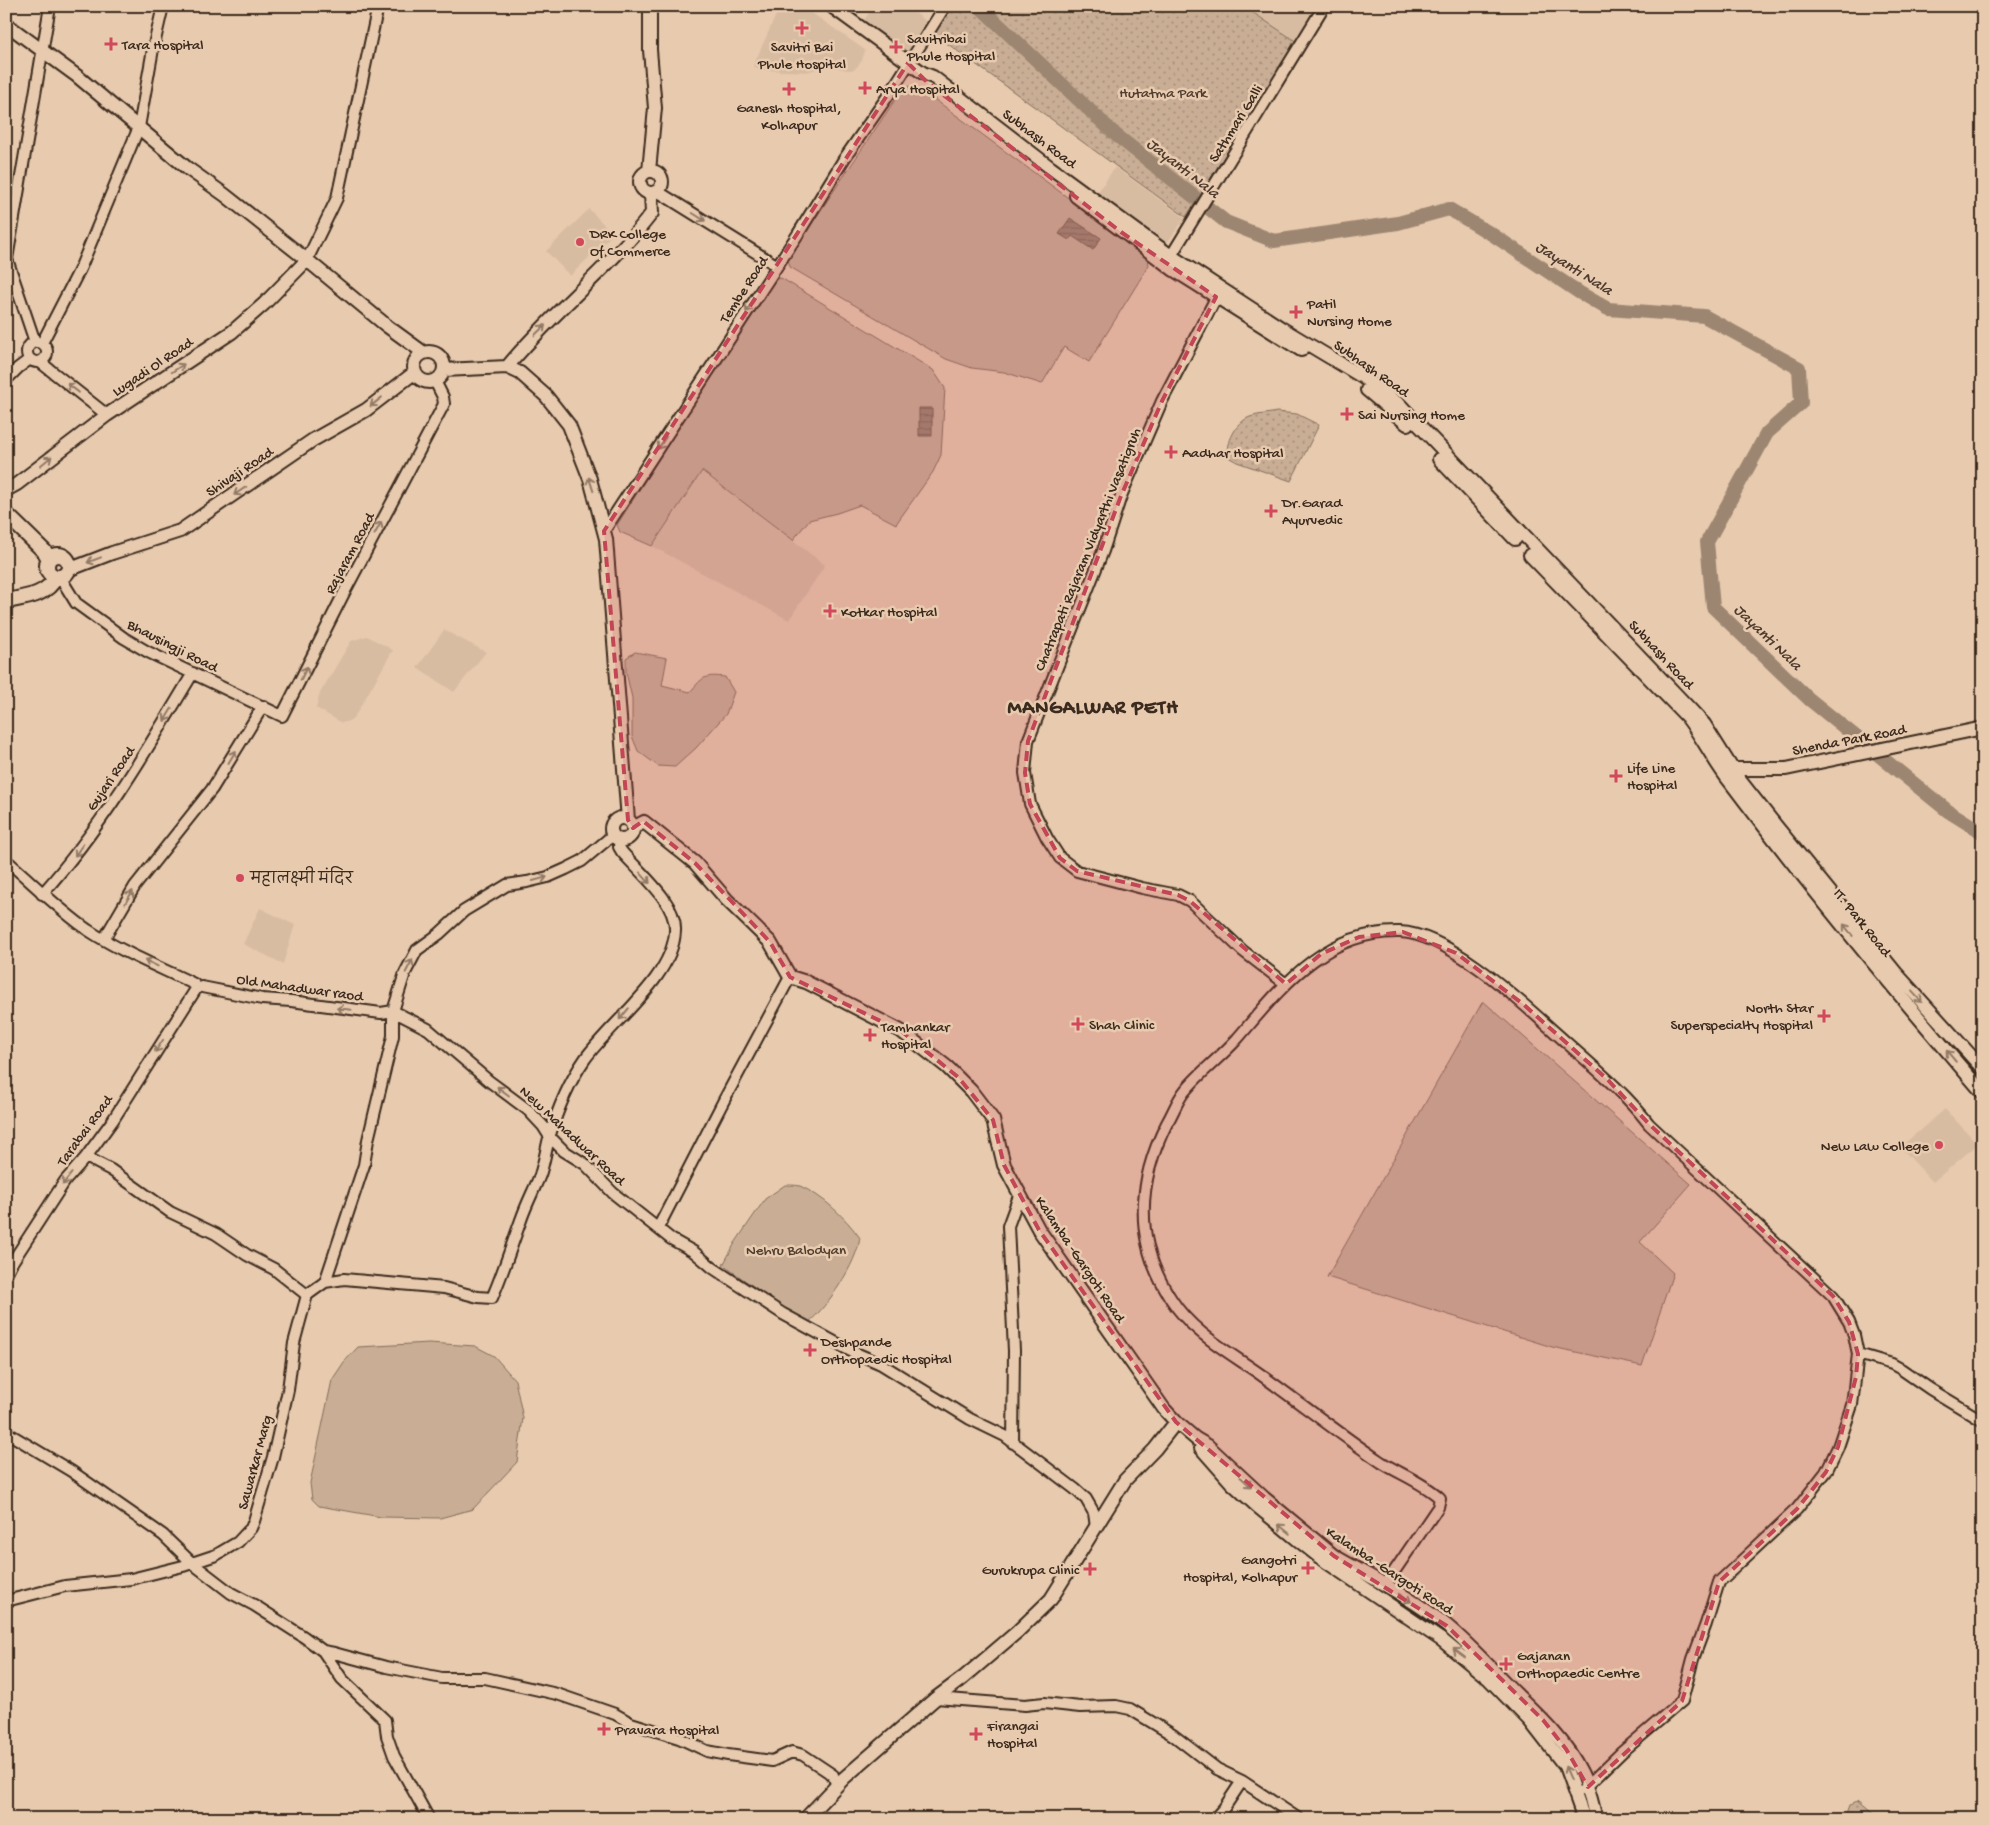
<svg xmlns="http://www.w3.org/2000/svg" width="1989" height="1825" viewBox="0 0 1989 1825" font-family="'Gochi Hand','Playpen Sans Deva',sans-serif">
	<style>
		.built { fill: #d8bca2 }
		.grass { fill: url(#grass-dots); stroke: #826c5a }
		.garden { fill: #c9ae95; stroke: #826c5a }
		.water { fill: url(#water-rules); stroke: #766150 }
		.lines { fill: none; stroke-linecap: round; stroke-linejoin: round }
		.river { stroke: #9d8671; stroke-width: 14 }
		.tertiary-casing { stroke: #3b2a1e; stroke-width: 14 }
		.secondary-casing { stroke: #3b2a1e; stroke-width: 16 }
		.trunk-casing { stroke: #3b2a1e; stroke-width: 18 }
		.tertiary { stroke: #e8cbaf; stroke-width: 10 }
		.secondary { stroke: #e8cbaf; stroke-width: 12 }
		.trunk { stroke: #e8cbaf; stroke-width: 14 }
		.oneway { stroke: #927a66 }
		.marked { fill: #c24655; fill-opacity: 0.2; stroke: #c24655; stroke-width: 4; stroke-dasharray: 10 6; stroke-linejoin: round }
		.poi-dot { fill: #d1495b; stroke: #e8cbaf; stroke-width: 2 }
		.labels { text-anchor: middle; stroke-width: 5; stroke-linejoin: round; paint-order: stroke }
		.poi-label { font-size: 15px; fill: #3b2a1e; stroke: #e8cbaf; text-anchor: start }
		.park-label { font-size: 15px; fill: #503e30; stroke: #e8cbaf }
		.street-label { font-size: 15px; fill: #3b2a1e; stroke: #e8cbaf }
		.water-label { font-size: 16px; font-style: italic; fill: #4f3c2f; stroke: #e8cbaf }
		.district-label { font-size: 20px; font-weight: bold; letter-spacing: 1px; fill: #3b2a1e; stroke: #e8cbaf }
	</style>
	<defs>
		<pattern id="grass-dots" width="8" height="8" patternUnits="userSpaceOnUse" patternTransform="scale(1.25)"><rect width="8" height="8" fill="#c9ae95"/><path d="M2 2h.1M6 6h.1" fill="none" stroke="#a48e79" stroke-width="1.8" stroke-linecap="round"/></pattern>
		<pattern id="water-rules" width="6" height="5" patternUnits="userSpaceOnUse" patternTransform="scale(1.25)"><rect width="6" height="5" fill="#9d8671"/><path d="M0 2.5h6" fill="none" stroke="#816e5c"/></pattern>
	</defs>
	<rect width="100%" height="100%" fill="#e8cbaf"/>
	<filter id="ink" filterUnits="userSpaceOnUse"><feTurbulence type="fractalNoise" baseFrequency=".02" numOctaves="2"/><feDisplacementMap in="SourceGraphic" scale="10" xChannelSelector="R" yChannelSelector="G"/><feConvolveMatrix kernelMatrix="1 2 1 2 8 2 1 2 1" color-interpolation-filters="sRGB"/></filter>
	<g filter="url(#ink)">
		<path class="built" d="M 780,6 L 802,6 L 865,50 L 862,61 L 854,70 L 847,70 L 829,66 L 806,72 L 763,70 L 753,66 Z
			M 874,6 L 906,6 L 930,24 L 902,64 L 856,31 Z
			M 1243,6 L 1324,6 L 1301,45 Z
			M 1115,167 L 1185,218 L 1165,246 L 1095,196 Z
			M 589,209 L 613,234 L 570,276 L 546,251 Z
			M 702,471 L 825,565 L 789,620 L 652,546 Z
			M 444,630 L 486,652 L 454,692 L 417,668 Z
			M 367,636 L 393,650 L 358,711 L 352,720 L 342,723 L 316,708 L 320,693 L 351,641 Z
			M 260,908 L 295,925 L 283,964 L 243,944 Z
			M 1945,1109 L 1978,1144 L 1933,1182 L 1900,1147 Z"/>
		<path class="grass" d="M 945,6 L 1243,6 L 1297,42 L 1186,217 L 930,31 Z
			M 1277,412 L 1297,414 L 1319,425 L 1291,481 L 1237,462 L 1228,457 C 1226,443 1236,422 1250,417 C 1258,414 1268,414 1277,412 Z
			M 1857,1802 L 1877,1819 L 1846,1819 L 1851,1805 Z"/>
		<path class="garden" d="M 910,86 L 922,90 L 1147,256 L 1149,265 L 1089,362 L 1064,347 L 1042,384 L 1004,372 L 972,368 L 946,359 L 790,267 L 788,259 L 901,91 Z
			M 781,278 L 933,370 L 945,388 L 941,455 L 933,472 L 896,524 L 860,505 L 837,513 L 809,520 L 793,540 L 702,471 L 652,546 L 620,532 L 617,525 L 772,280 Z
			M 635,652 L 667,658 L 662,685 L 690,692 C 704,676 704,675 725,677 L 734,692 L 726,714 L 696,748 L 675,767 L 658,766 L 638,751 L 632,736 L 632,698 L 626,672 L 626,658 Z
			M 1483,1001 L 1691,1184 L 1640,1242 L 1673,1273 L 1642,1366 L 1552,1347 L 1327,1277 Z
			M 785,1185 C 790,1185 796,1185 800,1186 C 823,1196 846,1218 860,1238 C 856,1264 829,1305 808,1323 L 787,1310 L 723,1265 L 735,1243 L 765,1199 Z
			M 429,1343 L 475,1346 L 494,1356 L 515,1380 L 523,1418 L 517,1462 L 473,1509 L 440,1518 L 381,1517 L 319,1506 L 312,1499 L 310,1483 L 332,1380 L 344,1362 L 358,1347 Z"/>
		<path class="water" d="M 1070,218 L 1101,238 L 1093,250 L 1072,236 L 1069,240 L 1059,234 Z
			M 919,408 L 932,408 L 932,436 L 919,436 Z"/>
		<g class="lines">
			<path class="river" d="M 979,6 L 1116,135 L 1226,222 L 1274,241 L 1398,223 L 1449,209 L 1493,235 L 1580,293 L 1608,309 L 1704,316 L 1799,368 L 1801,403 L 1767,433 L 1707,542 L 1713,607 L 1809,699 L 1948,811 L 1983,833"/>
			<defs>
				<path id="tertiary" d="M 657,191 L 776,265
					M 1171,256 L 1324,6
					M 307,260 L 337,198 L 378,6
					M 1219,292 L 1162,401 L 1121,496 L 1103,551 L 1028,741 L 1025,773 L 1030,804 L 1047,838 L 1060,858 L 1077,871 L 1142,888 L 1178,895 L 1190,901 L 1243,951 L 1286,984
					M27 352a10 10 0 1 1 20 0a10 10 0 1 1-20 0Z
					M 35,342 L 7,259 L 50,6
					M 42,343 L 80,269 L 139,127 L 153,49 L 163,6
					M 40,362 L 107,415
					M 6,380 L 18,368 L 30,359
					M 604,531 L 798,234 L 844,159 L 892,90 L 945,6
					M 60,577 L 76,603 L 124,638 L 148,652 L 282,716 L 345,591 L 444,404 L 443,397 L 435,381
					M 6,860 C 34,884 58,909 88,930 C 121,952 159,967 194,984
					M 42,894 C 102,827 147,750 193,673
					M 104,939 L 135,886 L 212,789 L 263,706
					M 202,987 L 262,999 L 291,1001 L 381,1013 L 393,1011
					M 393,1011 L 428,1029 L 489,1081 L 528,1110 L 543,1126 L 550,1137 L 564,1151 L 585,1164 L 613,1193 L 671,1239 L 694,1252 L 713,1268 L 783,1314 L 851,1351 L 881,1364 L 970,1419 L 1005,1436 L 1075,1489 L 1086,1499 L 1094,1513 L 1096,1527
					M 86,1157 L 111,1170 L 170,1212 L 216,1234 L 247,1255 L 274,1269 L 307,1295
					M 658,1228 L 723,1102 L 790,977
					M 6,1274 L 11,1264 L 65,1181 L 86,1157 L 113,1120 L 196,989
					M 325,1282 L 364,1165 L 368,1140 L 393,1036 L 393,1011 L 405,973 L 417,950 L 439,934 L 464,911 L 507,885 L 527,882 L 548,877 L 566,869 L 582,861 L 613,835
					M 1858,1354 L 1892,1364 L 1901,1369 L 1930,1389 L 1983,1421
					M 6,1432 L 71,1471 L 163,1535 L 192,1563 L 231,1593 L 254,1605 L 304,1637 L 323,1651 L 342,1679 L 385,1720 L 387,1736 L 394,1756 L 429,1819
					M 1013,1443 L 1014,1351 L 1008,1226 L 1019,1196
					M 1385,1585 L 1438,1507 L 1440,1498 C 1424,1483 1400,1474 1381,1462 C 1341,1435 1303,1405 1264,1377 C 1231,1353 1193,1334 1171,1299 C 1134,1242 1137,1182 1167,1123 C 1173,1113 1177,1101 1184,1092 C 1199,1073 1220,1058 1237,1039 C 1281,988 1324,930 1400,932 C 1450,934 1522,1003 1558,1035 C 1590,1064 1623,1090 1649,1124 L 1833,1296 L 1849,1322 L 1854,1335 L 1858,1354 L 1852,1405 L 1838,1447 L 1826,1472 L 1797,1509 L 1719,1582 L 1706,1624 L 1693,1659 L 1682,1701 L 1622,1752 L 1583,1790
					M 6,1601 L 65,1586 L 131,1579 L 183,1566 L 216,1555 L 238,1542 L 251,1528 L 254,1521 L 273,1457 L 288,1390 L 294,1343 L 307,1295 L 325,1282 L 344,1279 L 444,1288 L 478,1297 L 492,1298 C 503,1273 511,1247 521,1220 C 526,1205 534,1190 540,1175 C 544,1163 546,1150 549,1138 C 557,1111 569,1082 585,1059 C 611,1022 673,978 675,931 C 677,902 640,873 622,852 L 619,847 L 620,839
					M 323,1651 L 334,1653 L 386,1667 L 442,1678 L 485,1678 L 557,1694 L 615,1714 L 631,1723 L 679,1738 L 707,1751 L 728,1755 L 772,1761 L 792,1752 L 803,1755 L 833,1775 L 837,1786
					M 936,1698 L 1025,1705 L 1044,1703 L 1080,1707 L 1116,1706 L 1130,1709 L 1173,1735 L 1217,1769 L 1242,1781 L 1299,1819
					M 1214,1819 L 1224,1808 L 1242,1781"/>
				<path id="secondary" d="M 831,6 L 923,73 L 933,77 L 1051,168 L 1171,256 L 1281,328 L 1361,376 L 1399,404 L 1688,707 L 1704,724 L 1738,778 L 1776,826 L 1896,973 L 1983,1069
					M 6,24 L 77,76 L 187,168 L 225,195 L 307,260 L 387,326 L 424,353
					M640 182a11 11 0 1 1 22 0a11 11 0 1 1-22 0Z
					M 649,171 L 655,108 L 650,50 L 650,6
					M 1076,196 L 1174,270 L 1301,350
					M414 367a15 15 0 1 1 30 0a15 15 0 1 1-30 0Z
					M 507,367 C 552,312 609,269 652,213 L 651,193
					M 444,370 L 507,367 L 520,373 L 546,396 L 569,425 L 590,479 L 606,539 L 628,820
					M 1367,390 L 1407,424
					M 1439,459 L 1515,539
					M 6,490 L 17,484 L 107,415 L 232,332 L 264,304 L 307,260
					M 1530,555 L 1687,717 C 1703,738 1714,762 1731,783 C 1811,889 1896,992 1983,1093
					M 68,570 L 112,553 L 180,531 L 313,440 L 366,410 L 414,373
					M 1728,769 L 1786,769 L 1983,728
					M611 829a11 11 0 1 1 22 0a11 11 0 1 1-22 0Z
					M 633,828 L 644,822 L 695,863 L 727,900 L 770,942 L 790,977 L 806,982 L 901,1031 L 947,1067 L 971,1091 L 993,1120 L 1004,1165 L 1039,1230 L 1164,1409 L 1176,1422 L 1196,1439 L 1208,1446 L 1264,1498 L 1334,1556 C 1372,1578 1412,1598 1447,1626 C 1471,1646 1493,1671 1515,1693 C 1539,1716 1566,1741 1581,1772 C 1589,1787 1592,1803 1596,1819
					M 1201,1448 L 1231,1482 L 1257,1506 L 1297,1539 L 1322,1559 L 1443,1641 L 1488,1678 L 1530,1721 L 1565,1766 L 1584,1819
					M 805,1819 L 844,1778 L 936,1698 L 963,1678 L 1017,1632 L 1051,1599 L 1125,1480 L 1155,1449 L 1176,1422"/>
				<path id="trunk" d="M 6,514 L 45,552 L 49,559
					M47 566a11 11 0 1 1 22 0a11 11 0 1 1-22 0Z
					M 6,601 C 26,597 46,596 56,577"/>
			</defs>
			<use href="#tertiary" class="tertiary-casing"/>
			<use href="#secondary" class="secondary-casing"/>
			<use href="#trunk" class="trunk-casing"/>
			<use href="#tertiary" class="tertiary"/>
			<use href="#secondary" class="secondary"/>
			<use href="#trunk" class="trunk"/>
		</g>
		<defs><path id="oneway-shaft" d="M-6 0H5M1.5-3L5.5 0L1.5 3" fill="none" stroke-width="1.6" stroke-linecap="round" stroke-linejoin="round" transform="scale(1.25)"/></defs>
		<g class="oneway">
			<use href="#oneway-shaft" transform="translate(699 217) rotate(32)"/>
			<use href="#oneway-shaft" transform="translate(750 306) rotate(123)"/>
			<use href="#oneway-shaft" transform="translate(540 330) rotate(-44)"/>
			<use href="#oneway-shaft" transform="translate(178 368) rotate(-34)"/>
			<use href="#oneway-shaft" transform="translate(73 388) rotate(-142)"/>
			<use href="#oneway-shaft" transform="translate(376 402) rotate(142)"/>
			<use href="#oneway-shaft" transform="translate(662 443) rotate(122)"/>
			<use href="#oneway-shaft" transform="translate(46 461) rotate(-39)"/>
			<use href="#oneway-shaft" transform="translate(591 484) rotate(-108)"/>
			<use href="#oneway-shaft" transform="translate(240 491) rotate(146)"/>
			<use href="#oneway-shaft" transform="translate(378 528) rotate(-62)"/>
			<use href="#oneway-shaft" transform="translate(94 560) rotate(159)"/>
			<use href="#oneway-shaft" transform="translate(304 673) rotate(-64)"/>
			<use href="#oneway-shaft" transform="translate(168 715) rotate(121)"/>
			<use href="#oneway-shaft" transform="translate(232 757) rotate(-59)"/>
			<use href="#oneway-shaft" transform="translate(79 850) rotate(125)"/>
			<use href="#oneway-shaft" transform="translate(645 878) rotate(48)"/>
			<use href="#oneway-shaft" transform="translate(540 879) rotate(-15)"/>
			<use href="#oneway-shaft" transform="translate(129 897) rotate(-59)"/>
			<use href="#oneway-shaft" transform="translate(1848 930) rotate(-128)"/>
			<use href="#oneway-shaft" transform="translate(151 963) rotate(-154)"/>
			<use href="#oneway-shaft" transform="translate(409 966) rotate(-63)"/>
			<use href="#oneway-shaft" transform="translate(1917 997) rotate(48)"/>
			<use href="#oneway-shaft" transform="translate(344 1009) rotate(-174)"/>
			<use href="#oneway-shaft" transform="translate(624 1014) rotate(130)"/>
			<use href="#oneway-shaft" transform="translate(159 1046) rotate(123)"/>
			<use href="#oneway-shaft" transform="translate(1951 1056) rotate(-130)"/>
			<use href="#oneway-shaft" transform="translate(503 1091) rotate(-143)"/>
			<use href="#oneway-shaft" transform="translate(67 1179) rotate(128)"/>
			<use href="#oneway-shaft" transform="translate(1246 1482) rotate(42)"/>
			<use href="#oneway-shaft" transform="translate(1284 1529) rotate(-140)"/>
			<use href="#oneway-shaft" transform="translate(1405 1598) rotate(33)"/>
			<use href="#oneway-shaft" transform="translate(1459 1653) rotate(-143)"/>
			<use href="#oneway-shaft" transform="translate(1568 1773) rotate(-114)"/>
		</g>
	</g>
	<path class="marked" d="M 908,63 L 928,83 L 1121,232 L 1216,297 L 1162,401 L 1121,496 L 1028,741 L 1025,773 L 1030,804 L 1060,858 L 1077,871 L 1178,895 L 1190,901 L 1286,984 L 1321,954 L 1359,937 L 1403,932 L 1456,953 L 1523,1004 L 1608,1080 L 1649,1124 L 1833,1296 L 1849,1322 L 1858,1354 L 1856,1377 L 1838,1447 L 1826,1472 L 1797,1509 L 1719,1582 L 1682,1701 L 1588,1787 L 1566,1749 L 1543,1720 L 1447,1626 L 1334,1556 L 1176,1422 L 1039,1230 L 1004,1165 L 993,1120 L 958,1077 L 901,1031 L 790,977 L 770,942 L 695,863 L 643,821 L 633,828 L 628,820 L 604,531 Z"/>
	<g class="poi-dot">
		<path d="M799.5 20.5h5v5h5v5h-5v5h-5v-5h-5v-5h5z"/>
		<path d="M108.5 36.5h5v5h5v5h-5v5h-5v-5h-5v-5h5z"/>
		<path d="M893.5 39.5h5v5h5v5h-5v5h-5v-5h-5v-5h5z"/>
		<path d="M862.5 80.5h5v5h5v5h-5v5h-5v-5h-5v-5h5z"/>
		<path d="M786.5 81.5h5v5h5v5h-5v5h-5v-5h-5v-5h5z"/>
		<circle cx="580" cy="242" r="5"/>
		<path d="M1293.5 304.5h5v5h5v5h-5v5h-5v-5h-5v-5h5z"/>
		<path d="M1344.5 406.5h5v5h5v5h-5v5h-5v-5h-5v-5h5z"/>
		<path d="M1168.5 444.5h5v5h5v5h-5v5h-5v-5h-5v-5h5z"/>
		<path d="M1268.5 503.5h5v5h5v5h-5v5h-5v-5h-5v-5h5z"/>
		<path d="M827.5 603.5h5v5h5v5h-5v5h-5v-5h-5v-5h5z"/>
		<path d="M1613.5 768.5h5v5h5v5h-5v5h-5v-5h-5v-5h5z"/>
		<circle cx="240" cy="878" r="5"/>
		<path d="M1821.5 1008.5h5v5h5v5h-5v5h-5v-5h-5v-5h5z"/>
		<path d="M1075.5 1016.5h5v5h5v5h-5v5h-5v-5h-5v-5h5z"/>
		<path d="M867.5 1027.5h5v5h5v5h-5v5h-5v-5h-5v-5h5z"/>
		<circle cx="1939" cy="1145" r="5"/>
		<path d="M807.5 1342.5h5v5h5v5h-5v5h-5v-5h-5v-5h5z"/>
		<path d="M1305.5 1560.5h5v5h5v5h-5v5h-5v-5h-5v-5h5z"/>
		<path d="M1087.5 1561.5h5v5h5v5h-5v5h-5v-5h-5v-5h5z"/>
		<path d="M1503.5 1656.5h5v5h5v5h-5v5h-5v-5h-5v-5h5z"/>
		<path d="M601.5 1721.5h5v5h5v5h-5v5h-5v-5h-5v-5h5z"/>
		<path d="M973.5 1726.5h5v5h5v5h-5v5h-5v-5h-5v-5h5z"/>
	</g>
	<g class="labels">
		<g class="poi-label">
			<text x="907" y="43">Savitribai<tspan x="907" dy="17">Phule Hospital</tspan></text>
			<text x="122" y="49">Tara Hospital</text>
			<text x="802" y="51" text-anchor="middle">Savitri Bai<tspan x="802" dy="17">Phule Hospital</tspan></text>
			<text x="876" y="93">Arya Hospital</text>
			<text x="789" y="112" text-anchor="middle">Ganesh Hospital,<tspan x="789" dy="17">Kolhapur</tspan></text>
			<text x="590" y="238">DRK College<tspan x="590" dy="17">Of Commerce</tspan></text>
			<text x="1307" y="308">Patil<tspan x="1307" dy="17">Nursing Home</tspan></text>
			<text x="1358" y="419">Sai Nursing Home</text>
			<text x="1182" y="457">Aadhar Hospital</text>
			<text x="1282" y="507">Dr.Garad<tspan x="1282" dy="17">Ayurvedic</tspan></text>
			<text x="841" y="616">Kotkar Hospital</text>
			<text x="1627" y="772">Life Line<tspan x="1627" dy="17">Hospital</tspan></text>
			<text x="250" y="883">महालक्ष्मी मंदिर</text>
			<text x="1813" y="1012" text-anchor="end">North Star<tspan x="1813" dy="17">Superspecialty Hospital</tspan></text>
			<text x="1089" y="1029">Shah Clinic</text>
			<text x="881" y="1031">Tamhankar<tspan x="881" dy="17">Hospital</tspan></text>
			<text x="1929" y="1150" text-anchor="end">New Law College</text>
			<text x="821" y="1346">Deshpande<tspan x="821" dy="17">Orthopaedic Hospital</tspan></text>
			<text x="1297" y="1564" text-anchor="end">Gangotri<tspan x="1297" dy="17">Hospital, Kolhapur</tspan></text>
			<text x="1079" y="1574" text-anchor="end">Gurukrupa Clinic</text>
			<text x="1517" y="1660">Gajanan<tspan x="1517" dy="17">Orthopaedic Centre</tspan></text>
			<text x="987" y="1730">Firangai<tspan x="987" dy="17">Hospital</tspan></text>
			<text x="615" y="1734">Pravara Hospital</text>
		</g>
		<g class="park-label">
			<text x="1163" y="97">Hutatma Park</text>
			<text x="796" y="1254">Nehru Balodyan</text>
		</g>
		<g class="street-label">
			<text transform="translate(1235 123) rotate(-58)" y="5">Sathmari Galli</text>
			<text transform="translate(1040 138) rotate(37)" y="5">Subhash Road</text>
			<text transform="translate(743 289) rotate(-57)" y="5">Tembe Road</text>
			<text transform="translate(152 366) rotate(-34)" y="5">Lugadi Ol Road</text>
			<text transform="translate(1372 368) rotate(35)" y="5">Subhash Road</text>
			<text transform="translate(239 471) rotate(-34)" y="5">Shivaji Road</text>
			<text transform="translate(1087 549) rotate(-68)" y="5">Chatrapati Rajaram Vidyarthi Vasatigruh</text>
			<text transform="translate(349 553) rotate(-62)" y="5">Rajaram Road</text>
			<text transform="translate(173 645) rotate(27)" y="5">Bhausingji Road</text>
			<text transform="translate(1662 654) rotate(47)" y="5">Subhash Road</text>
			<text transform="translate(1849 739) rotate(-11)" y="5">Shenda Park Road</text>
			<text transform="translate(110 778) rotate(-56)" y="5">Gujari Road</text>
			<text transform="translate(1863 922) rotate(51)" y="5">IT. Park Road</text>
			<text transform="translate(300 987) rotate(8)" y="5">Old Mahadwar raod</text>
			<text transform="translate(84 1130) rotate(-54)" y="5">Tarabai Road</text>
			<text transform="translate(573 1135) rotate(43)" y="5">New Mahadwar Road</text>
			<text transform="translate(1081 1259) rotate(56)" y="5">Kalamba -Gargoti Road</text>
			<text transform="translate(254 1462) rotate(-75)" y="5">Sawarkar Marg</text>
			<text transform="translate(1390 1570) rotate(33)" y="5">Kalamba -Gargoti Road</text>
		</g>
		<g class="water-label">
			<text transform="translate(1184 167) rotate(38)" y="6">Jayanti Nala</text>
			<text transform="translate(1575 267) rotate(32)" y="6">Jayanti Nala</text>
			<text transform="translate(1769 636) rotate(44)" y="6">Jayanti Nala</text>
		</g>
		<g class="district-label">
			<text x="1093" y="713">MANGALWAR PETH</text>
		</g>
	</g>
	<rect width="1989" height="1825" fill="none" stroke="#e8cbaf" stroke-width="25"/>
	<rect x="12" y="12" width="1964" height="1800" fill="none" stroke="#3b2a1e" stroke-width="2" filter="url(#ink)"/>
</svg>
